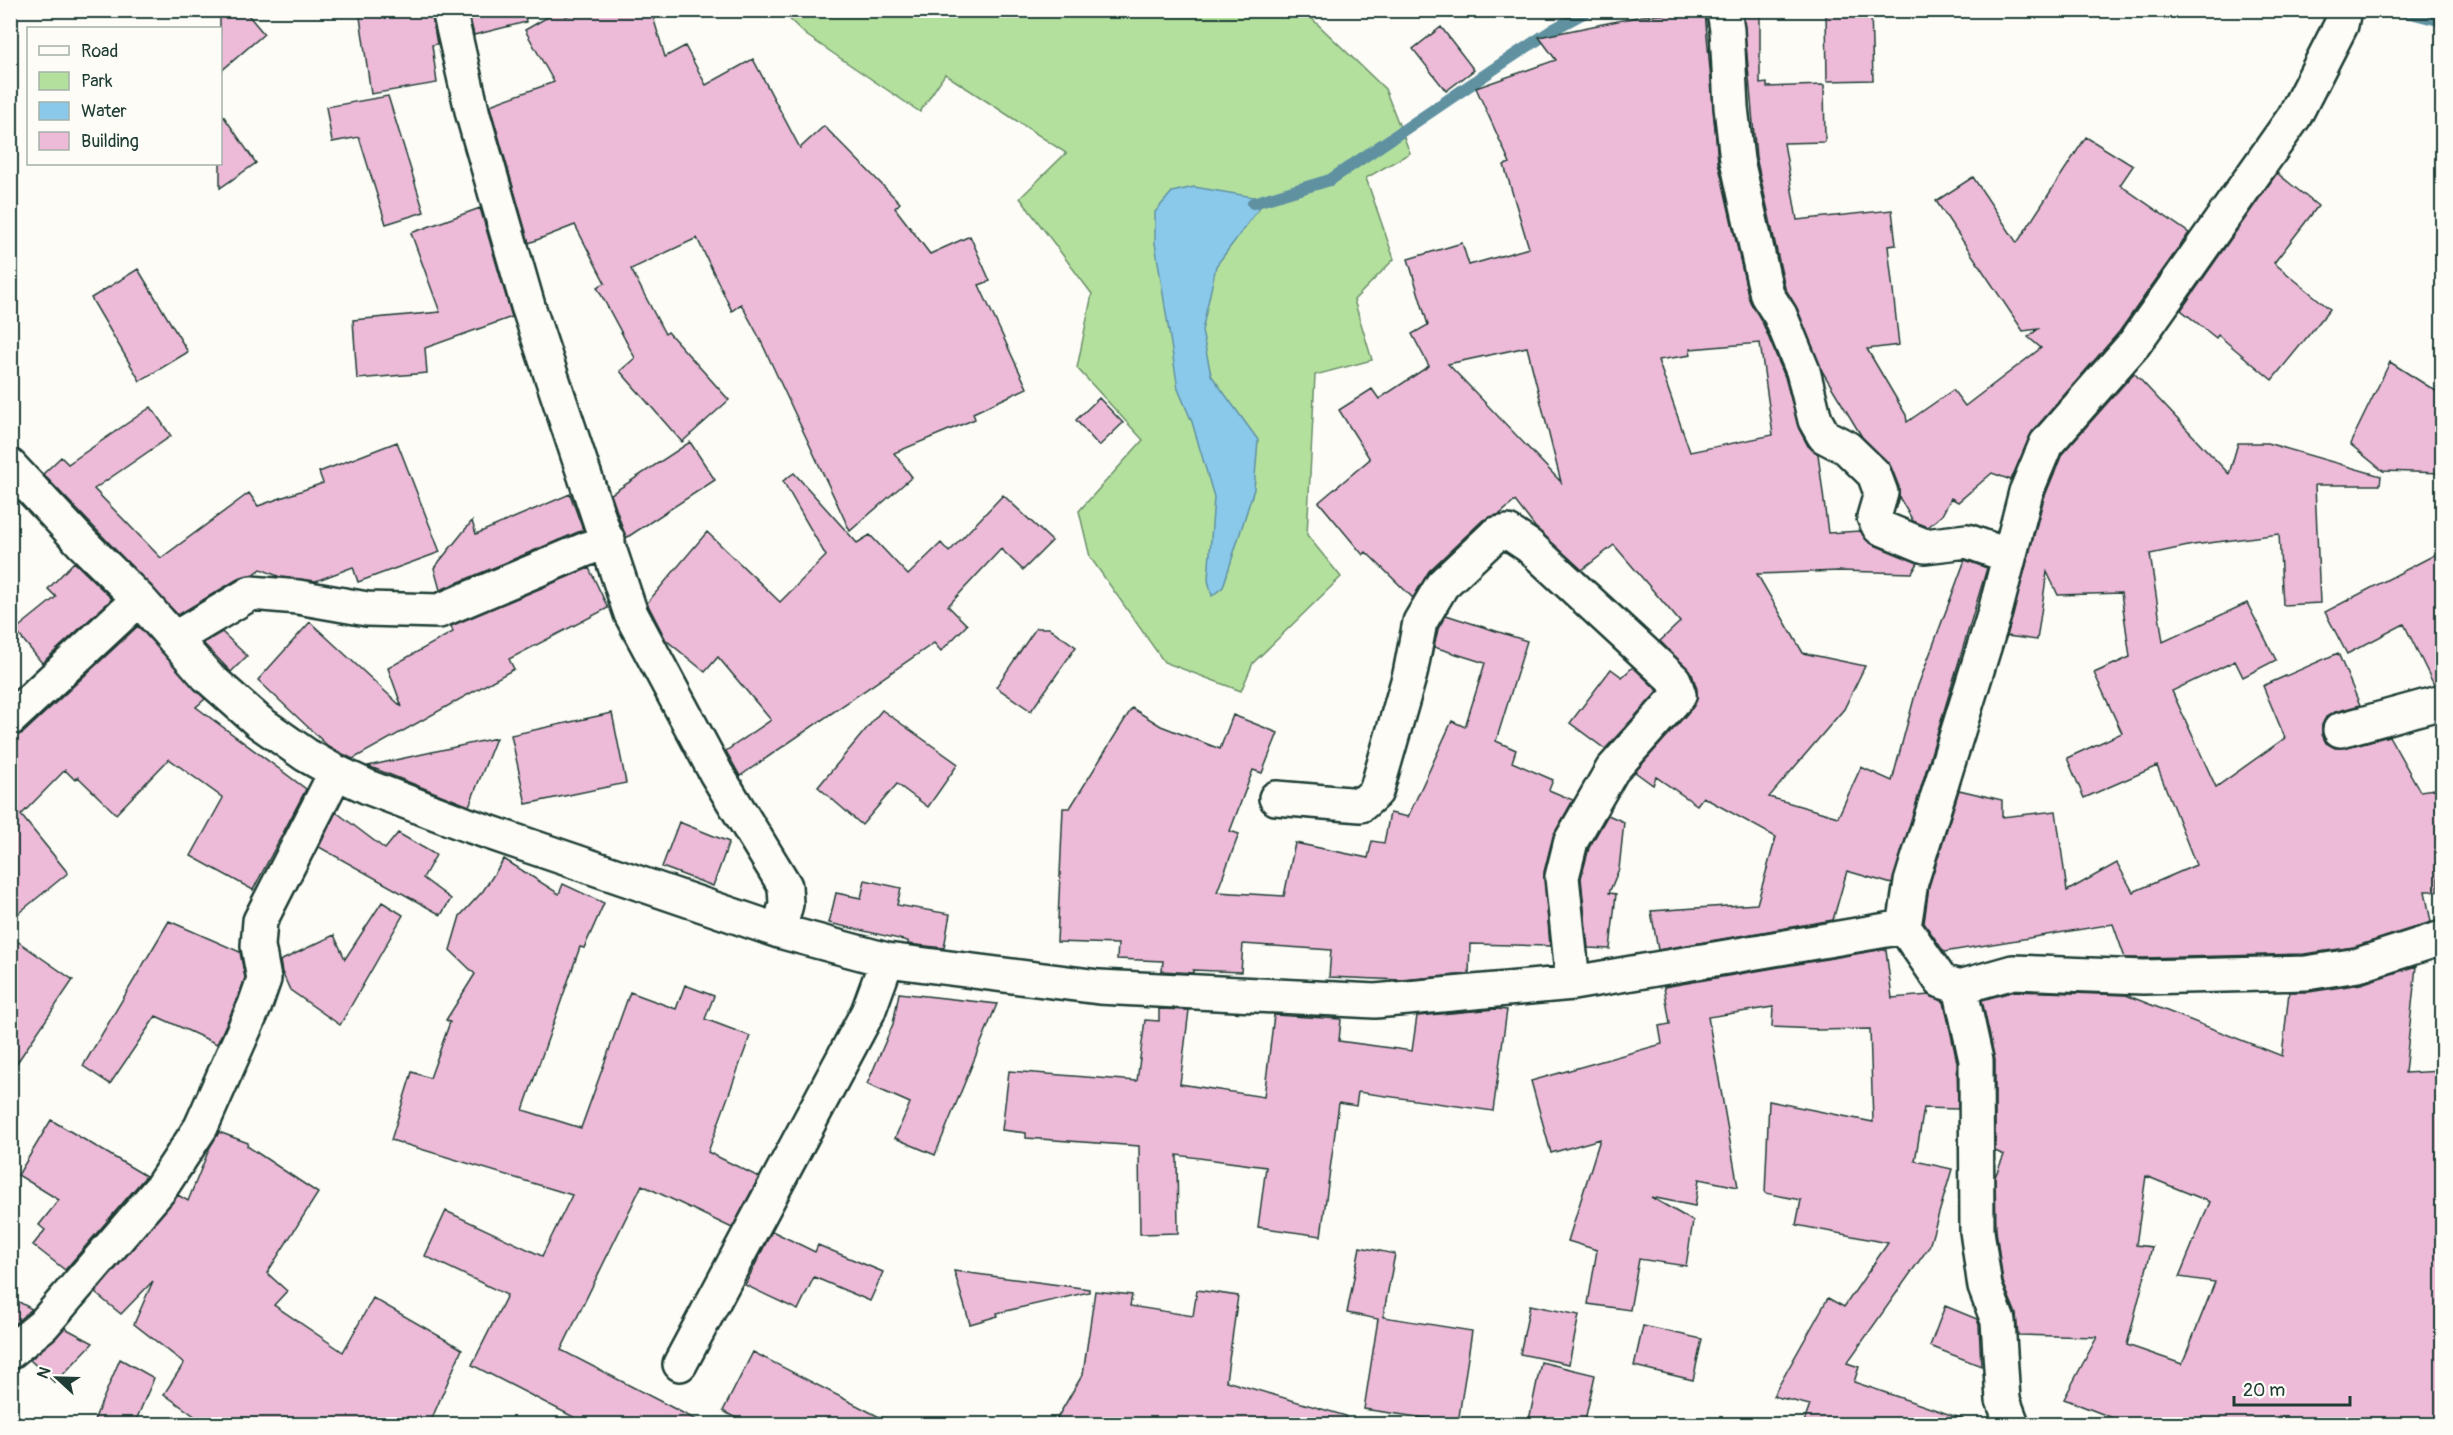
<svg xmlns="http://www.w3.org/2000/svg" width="2453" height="1435" viewBox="0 0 2453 1435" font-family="Pangolin,sans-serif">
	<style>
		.green { fill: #b4e09e; stroke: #6a8e69; stroke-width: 1.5 }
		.water { fill: #8ac9ea; stroke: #5f91a1; stroke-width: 1.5 }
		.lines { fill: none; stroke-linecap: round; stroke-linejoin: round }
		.stream { stroke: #5f91a1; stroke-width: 12 }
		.building { fill: #edbad8; stroke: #1f3d34; stroke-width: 1.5; fill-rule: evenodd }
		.minor-casing { stroke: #1f3d34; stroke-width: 38 }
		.minor { stroke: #fdfcf7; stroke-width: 33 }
	</style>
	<rect width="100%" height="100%" fill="#fdfcf7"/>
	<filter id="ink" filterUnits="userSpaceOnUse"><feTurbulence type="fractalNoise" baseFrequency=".0167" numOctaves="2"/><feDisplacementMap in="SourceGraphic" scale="12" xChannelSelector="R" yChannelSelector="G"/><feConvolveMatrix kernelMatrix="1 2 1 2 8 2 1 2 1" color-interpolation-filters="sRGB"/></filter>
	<g filter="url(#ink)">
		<path class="green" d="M 781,11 L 1304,11 L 1385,89 L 1410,153 L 1366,178 L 1394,259 L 1354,300 L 1372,360 L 1315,375 L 1307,535 L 1341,577 L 1253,663 L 1241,691 L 1164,662 L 1090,557 L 1079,511 L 1143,440 L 1077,368 L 1092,294 L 1020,198 L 1066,153 L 945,74 L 920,112 L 806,35 Z"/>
		<path class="water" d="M 1194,187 L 1266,199 L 1216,266 L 1202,331 L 1211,375 L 1258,440 L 1254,489 L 1223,587 L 1212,596 L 1208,580 L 1214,497 L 1192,422 L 1178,389 L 1155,243 L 1155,212 L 1172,192 Z"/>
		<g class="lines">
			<path class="stream" d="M 2399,10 L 2442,21
				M 1253,203 L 1330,180 L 1510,58 L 1554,29 L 1589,10"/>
		</g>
		<path class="building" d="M 220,10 L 244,10 L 264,34 L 220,72 Z
			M 359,10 L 431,10 L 437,44 L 432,45 L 437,83 L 371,94 Z
			M 468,10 L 524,10 L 526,22 L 474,35 Z
			M 560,10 L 563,10 L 566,16 L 586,10 L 651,10 L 665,57 L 685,46 L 706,85 L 753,59 L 800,148 L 824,126 L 900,203 L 895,208 L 930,254 L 970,236 L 990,281 L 979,285 L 1027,388 L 973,413 L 975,419 L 894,453 L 912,477 L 850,531 L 759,337 L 741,304 L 732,311 L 697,238 L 631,269 L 665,334 L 668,332 L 729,400 L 682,442 L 620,371 L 635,358 L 597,287 L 605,283 L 575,225 L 529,243 L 491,110 L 490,105 L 554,82 L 525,30 Z
			M 1743,10 L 1760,10 L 1760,84 L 1767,83 L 1767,87 L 1824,85 L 1825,142 L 1784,143 L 1797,220 L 1892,210 L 1896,245 L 1888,246 L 1899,345 L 1867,349 L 1906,415 L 1907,422 L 1953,390 L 1965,406 L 2041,348 L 2028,337 L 2038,329 L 2023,331 L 1936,201 L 1973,177 L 2017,243 L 2086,137 L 2133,166 L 2120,185 L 2189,233 L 2119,332 L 2032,432 L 2011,480 L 1992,473 L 1958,502 L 1951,498 L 1942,515 L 1928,527 L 1913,521 L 1899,497 L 1899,487 L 1891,467 L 1862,437 L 1822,371 L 1797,308 L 1785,288 L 1756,157 Z
			M 1826,10 L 1871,10 L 1873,80 L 1827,81 Z
			M 1705,12 L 1718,162 L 1749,299 L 1763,324 L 1785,377 L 1799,429 L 1808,446 L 1818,454 L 1828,533 L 1860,531 L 1872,544 L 1918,563 L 1912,573 L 1839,571 L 1757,574 L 1803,653 L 1865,666 L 1844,709 L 1769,797 L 1838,817 L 1861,767 L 1892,781 L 1916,691 L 1965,560 L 1987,568 L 1892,884 L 1847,871 L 1833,920 L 1658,950 L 1651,911 L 1757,904 L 1776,837 L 1703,797 L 1697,805 L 1656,777 L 1653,785 L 1635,772 L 1693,707 L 1697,699 L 1697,689 L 1692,674 L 1660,641 L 1680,622 L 1614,545 L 1582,570 L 1535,527 L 1515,501 L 1500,514 L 1483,520 L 1429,571 L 1413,598 L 1366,552 L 1363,555 L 1319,502 L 1370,459 L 1339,410 L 1372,389 L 1379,399 L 1429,366 L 1412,334 L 1428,325 L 1408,259 L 1462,243 L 1469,265 L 1529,248 L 1504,165 L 1510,163 L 1476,88 L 1556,60 L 1539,37 L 1642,16 ZM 1760,343 L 1773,435 L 1690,452 L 1658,360 L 1691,355 L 1690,349 ZM 1527,347 L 1561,482 L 1448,364 Z
			M 1441,27 L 1474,70 L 1446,91 L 1413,49 Z
			M 388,96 L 424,212 L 386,224 L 359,137 L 332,142 L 326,107 Z
			M 220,111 L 256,163 L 220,188 Z
			M 2277,173 L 2318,206 L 2274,263 L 2330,309 L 2272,380 L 2218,335 L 2216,338 L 2181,310 Z
			M 480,208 L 512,317 L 425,348 L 427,373 L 357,379 L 353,320 L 440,312 L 411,233 Z
			M 138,269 L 188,352 L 140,381 L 91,298 Z
			M 2390,362 L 2442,395 L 2442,473 L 2383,471 L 2350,444 Z
			M 2134,373 L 2229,474 L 2238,443 L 2267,443 L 2381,476 L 2380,485 L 2315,485 L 2320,603 L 2283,605 L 2279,534 L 2193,545 L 2150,554 L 2163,642 L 2247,603 L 2276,660 L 2243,677 L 2235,661 L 2172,691 L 2216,787 L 2285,738 L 2263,686 L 2338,653 L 2360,705 L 2335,712 L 2326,717 L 2322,725 L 2322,734 L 2326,743 L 2335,748 L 2344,748 L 2389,736 L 2420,791 L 2442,788 L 2442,827 L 2438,828 L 2438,891 L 2425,891 L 2431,922 L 2354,947 L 2304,954 L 2143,958 L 2125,958 L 2113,924 L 1944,952 L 1924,923 L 1929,886 L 1959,790 L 2002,800 L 2002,817 L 2056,811 L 2067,891 L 2117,863 L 2133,892 L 2196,865 L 2157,766 L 2084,798 L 2067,758 L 2122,733 L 2094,673 L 2130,657 L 2121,593 L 2058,595 L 2047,572 L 2037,640 L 2007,636 L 2044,498 L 2062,454 Z
			M 1099,398 L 1123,423 L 1099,446 L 1076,420 Z
			M 151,407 L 171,436 L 94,489 L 161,558 L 249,493 L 258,506 L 323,483 L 319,472 L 397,442 L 440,552 L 358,582 L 353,567 L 316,581 L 280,577 L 261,569 L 254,574 L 241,577 L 178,615 L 43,474 L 61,457 L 68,464 Z
			M 690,442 L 715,480 L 626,538 L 611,494 Z
			M 794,473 L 857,543 L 870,535 L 908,575 L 941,543 L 949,552 L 1003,495 L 1052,541 L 1023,570 L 1001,549 L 948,606 L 967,625 L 941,651 L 934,643 L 740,776 L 726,751 L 771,720 L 718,657 L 705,672 L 666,640 L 647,603 L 707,532 L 780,602 L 826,556 L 783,481 Z
			M 570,494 L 583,530 L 440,590 L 434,568 L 472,521 L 476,534 Z
			M 2442,551 L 2442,684 L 2434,685 L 2404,624 L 2347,654 L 2325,612 Z
			M 74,562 L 112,599 L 42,663 L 15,630 L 56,597 L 48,589 Z
			M 589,568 L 608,608 L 509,659 L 514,669 L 353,759 L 329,747 L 258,680 L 310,622 L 402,707 L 388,668 L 453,632 L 451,626 Z
			M 1446,615 L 1527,641 L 1496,741 L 1516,750 L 1512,762 L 1553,780 L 1549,790 L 1573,800 L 1553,836 L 1544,872 L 1550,946 L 1470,944 L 1469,974 L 1401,980 L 1329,977 L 1331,950 L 1243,944 L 1241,972 L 1193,970 L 1193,973 L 1162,971 L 1163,961 L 1117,959 L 1118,944 L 1057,942 L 1063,808 L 1070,808 L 1132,708 L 1161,726 L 1220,749 L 1233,715 L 1278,733 L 1262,773 L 1253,770 L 1230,831 L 1239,834 L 1217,892 L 1284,896 L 1295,843 L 1368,858 L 1372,841 L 1384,843 L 1390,813 L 1408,817 L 1452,721 L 1465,727 L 1485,663 L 1434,647 L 1438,629 Z
			M 138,626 L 205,699 L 196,707 L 306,789 L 253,890 L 191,856 L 223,798 L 169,759 L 116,814 L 78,777 L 75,780 L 65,770 L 21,815 L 68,873 L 10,920 L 10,738 L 23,733 Z
			M 1036,628 L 1049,628 L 1076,647 L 1031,711 L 996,687 Z
			M 222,632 L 247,656 L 231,672 L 203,643 Z
			M 1633,667 L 1658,691 L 1605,749 L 1570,723 L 1611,669 L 1622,677 Z
			M 882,710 L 958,764 L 928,807 L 897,784 L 862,825 L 818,787 Z
			M 612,713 L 626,783 L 526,804 L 511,735 Z
			M 496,738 L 469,806 L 368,766 Z
			M 336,812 L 385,849 L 398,833 L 436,855 L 423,878 L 451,899 L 441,915 L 319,847 Z
			M 1608,815 L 1624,822 L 1619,869 L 1609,893 L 1616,894 L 1610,949 L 1588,948 L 1581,878 L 1589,848 Z
			M 679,822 L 729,842 L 713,886 L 662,867 Z
			M 504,859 L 559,894 L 563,884 L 604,903 L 584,948 L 580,947 L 523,1110 L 581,1128 L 630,992 L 676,1009 L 685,985 L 714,996 L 705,1019 L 750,1036 L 708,1152 L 759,1177 L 732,1228 L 642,1185 L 561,1350 L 706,1425 L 589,1425 L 472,1365 L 507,1295 L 425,1256 L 446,1211 L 542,1256 L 572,1195 L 391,1140 L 412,1072 L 430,1078 L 450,1022 L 446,1020 L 475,974 L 450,950 L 460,916 L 483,891 Z
			M 865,880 L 901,888 L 897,905 L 950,914 L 944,948 L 908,944 L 908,941 L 829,923 L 836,893 L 861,898 Z
			M 382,902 L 403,915 L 340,1025 L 290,990 L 282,972 L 280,961 L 334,935 L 345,959 Z
			M 169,921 L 240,952 L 245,978 L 238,998 L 217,1044 L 156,1016 L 110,1084 L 83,1066 Z
			M 10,936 L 73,980 L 10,1073 Z
			M 1879,950 L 1886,950 L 1892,998 L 1930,995 L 1944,1002 L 1957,1062 L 1958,1109 L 1924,1108 L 1915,1161 L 1952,1169 L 1929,1247 L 1847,1363 L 1859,1367 L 1854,1382 L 1963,1419 L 1962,1425 L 1803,1425 L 1810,1405 L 1773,1396 L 1828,1298 L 1844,1307 L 1888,1243 L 1796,1225 L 1801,1200 L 1765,1193 L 1769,1101 L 1873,1122 L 1870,1029 L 1816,1030 L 1816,1029 L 1772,1027 L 1773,1007 L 1708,1017 L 1738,1187 L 1699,1179 L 1695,1206 L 1651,1197 L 1693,1221 L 1686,1266 L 1639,1259 L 1630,1310 L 1588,1304 L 1597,1250 L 1568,1241 L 1600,1139 L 1551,1153 L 1531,1081 L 1662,1044 L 1659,1026 L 1670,1024 L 1664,987 Z
			M 2416,966 L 2405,1073 L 2442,1071 L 2442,1424 L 2131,1425 L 2064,1399 L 2097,1337 L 2018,1335 L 2016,1314 L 2003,1282 L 1996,1230 L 1995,1177 L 2004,1155 L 1995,1151 L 1995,1060 L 1982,1000 L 2015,991 L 2126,995 L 2282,1056 L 2289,992 L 2309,992 L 2361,984 ZM 2146,1176 L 2210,1202 L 2179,1277 L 2215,1282 L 2182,1364 L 2127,1345 L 2152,1247 L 2136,1245 Z
			M 899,993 L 997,1004 L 935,1155 L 895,1138 L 910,1103 L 867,1084 L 893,1024 Z
			M 1159,1009 L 1189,1010 L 1180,1084 L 1264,1097 L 1274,1015 L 1341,1019 L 1339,1041 L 1412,1051 L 1417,1016 L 1496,1009 L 1507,1010 L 1493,1111 L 1358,1092 L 1356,1106 L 1339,1103 L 1321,1236 L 1258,1227 L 1266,1167 L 1177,1155 L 1178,1233 L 1140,1234 L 1139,1146 L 1026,1138 L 1026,1133 L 1002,1130 L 1009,1071 L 1137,1081 L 1145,1020 L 1159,1021 Z
			M 51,1120 L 146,1176 L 65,1270 L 33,1245 L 45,1230 L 39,1225 L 59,1200 L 18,1175 Z
			M 219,1132 L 248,1143 L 247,1146 L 318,1193 L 267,1273 L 287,1291 L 274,1305 L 343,1352 L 373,1298 L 462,1349 L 429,1425 L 207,1425 L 164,1394 L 184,1363 L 134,1324 L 153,1281 L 121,1314 L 95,1293 L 178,1195 L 188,1201 L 210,1147 Z
			M 772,1231 L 815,1252 L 818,1245 L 883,1272 L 870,1301 L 814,1277 L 798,1310 L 745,1285 Z
			M 1360,1247 L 1395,1254 L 1383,1317 L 1472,1331 L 1458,1423 L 1364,1409 L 1378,1319 L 1347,1313 Z
			M 954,1271 L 1089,1289 L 1089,1292 L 997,1313 L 998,1316 L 970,1324 Z
			M 1197,1290 L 1238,1296 L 1226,1381 L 1346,1416 L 1345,1425 L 1053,1425 L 1083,1374 L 1095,1291 L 1132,1295 L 1130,1306 L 1193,1316 Z
			M 10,1297 L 32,1309 L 10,1327 Z
			M 1530,1305 L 1579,1315 L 1569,1364 L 1520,1354 Z
			M 1945,1306 L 1977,1319 L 1979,1325 L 1981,1366 L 1930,1346 Z
			M 1643,1326 L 1702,1339 L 1693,1380 L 1634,1366 Z
			M 65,1328 L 93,1343 L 55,1383 L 30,1360 Z
			M 753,1352 L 895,1425 L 748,1425 L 723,1411 Z
			M 120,1359 L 154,1378 L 134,1425 L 92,1425 Z
			M 1541,1362 L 1595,1375 L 1584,1425 L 1528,1425 Z"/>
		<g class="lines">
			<defs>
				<path id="minor" d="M 449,10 L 473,115 L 528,306 L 631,614 L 716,773 L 785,886 L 786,904 L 779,931
					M 1724,10 L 1727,30 L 1731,107 L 1737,160 L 1767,295 L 1780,315 L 1803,371 L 1815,420 L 1824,436 L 1847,448 L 1874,474 L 1881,493 L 1874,517 L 1879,527 L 1925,546 L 1967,541 L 2009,556
					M 10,466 L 83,544 L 139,599 L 207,676 L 259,722 L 306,755 L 336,772 L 370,788 L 465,824 L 779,931 L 887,960 L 1099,987 L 1375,1001 L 1573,983 L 1904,927 L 1941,981 L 1960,987 L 2013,972 L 2143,977 L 2306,973 L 2358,965 L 2442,938
					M 174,639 L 251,593 L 298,597 L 367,609 L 439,611 L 608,540
					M 10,719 L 139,599
					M 2340,730 L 2442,702
					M 1276,798 L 1361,805 L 1376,792 L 1410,674 L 1420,622 L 1442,585 L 1496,534 L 1508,532 L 1529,546 L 1674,680 L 1679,695 L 1612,770 L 1571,841 L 1562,877 L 1573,983
					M 1904,927 L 1911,882 L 1995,612 L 2026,492 L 2046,444 L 2134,344 L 2294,117 L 2341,25 L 2344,10
					M 1960,987 L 1976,1060 L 1977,1231 L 1985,1287 L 1998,1321 L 2003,1400 L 2012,1424
					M 10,1352 L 43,1325 L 160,1189 L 201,1127 L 255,1005 L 264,979 L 258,946 L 260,921 L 336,772
					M 680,1364 L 868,1012 L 887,960"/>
			</defs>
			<use href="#minor" class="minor-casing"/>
			<use href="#minor" class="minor"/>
		</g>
	</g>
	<rect width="2453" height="1435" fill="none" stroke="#fdfcf7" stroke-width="36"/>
	<rect x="18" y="18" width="2417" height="1399" fill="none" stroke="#1f3d34" stroke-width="2" filter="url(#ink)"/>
	<rect x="27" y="27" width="195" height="138" fill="#fdfcf7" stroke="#a4b0a9" stroke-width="1.5"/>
	<rect x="39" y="46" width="30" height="9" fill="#fdfcf7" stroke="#a4b0a9" stroke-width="1.5"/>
	<text x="81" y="57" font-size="18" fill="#1f3d34">Road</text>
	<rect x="39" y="72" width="30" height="18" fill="#b4e09e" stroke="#a4b0a9" stroke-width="1.5"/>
	<text x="81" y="87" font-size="18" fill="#1f3d34">Park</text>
	<rect x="39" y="102" width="30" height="18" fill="#8ac9ea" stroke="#a4b0a9" stroke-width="1.5"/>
	<text x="81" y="117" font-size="18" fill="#1f3d34">Water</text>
	<rect x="39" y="132" width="30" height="18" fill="#edbad8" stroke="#a4b0a9" stroke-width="1.5"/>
	<text x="81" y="147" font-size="18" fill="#1f3d34">Building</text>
	<g transform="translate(57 1378) rotate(292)" stroke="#fdfcf7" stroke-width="4.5" paint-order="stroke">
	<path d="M0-4.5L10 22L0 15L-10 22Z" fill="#1f3d34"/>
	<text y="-9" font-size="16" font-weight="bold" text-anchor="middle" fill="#1f3d34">N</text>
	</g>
	<path d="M2234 1396v9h116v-9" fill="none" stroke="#1f3d34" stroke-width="3"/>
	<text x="2243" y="1396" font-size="18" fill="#1f3d34" stroke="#fdfcf7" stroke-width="4.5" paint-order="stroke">20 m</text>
</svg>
